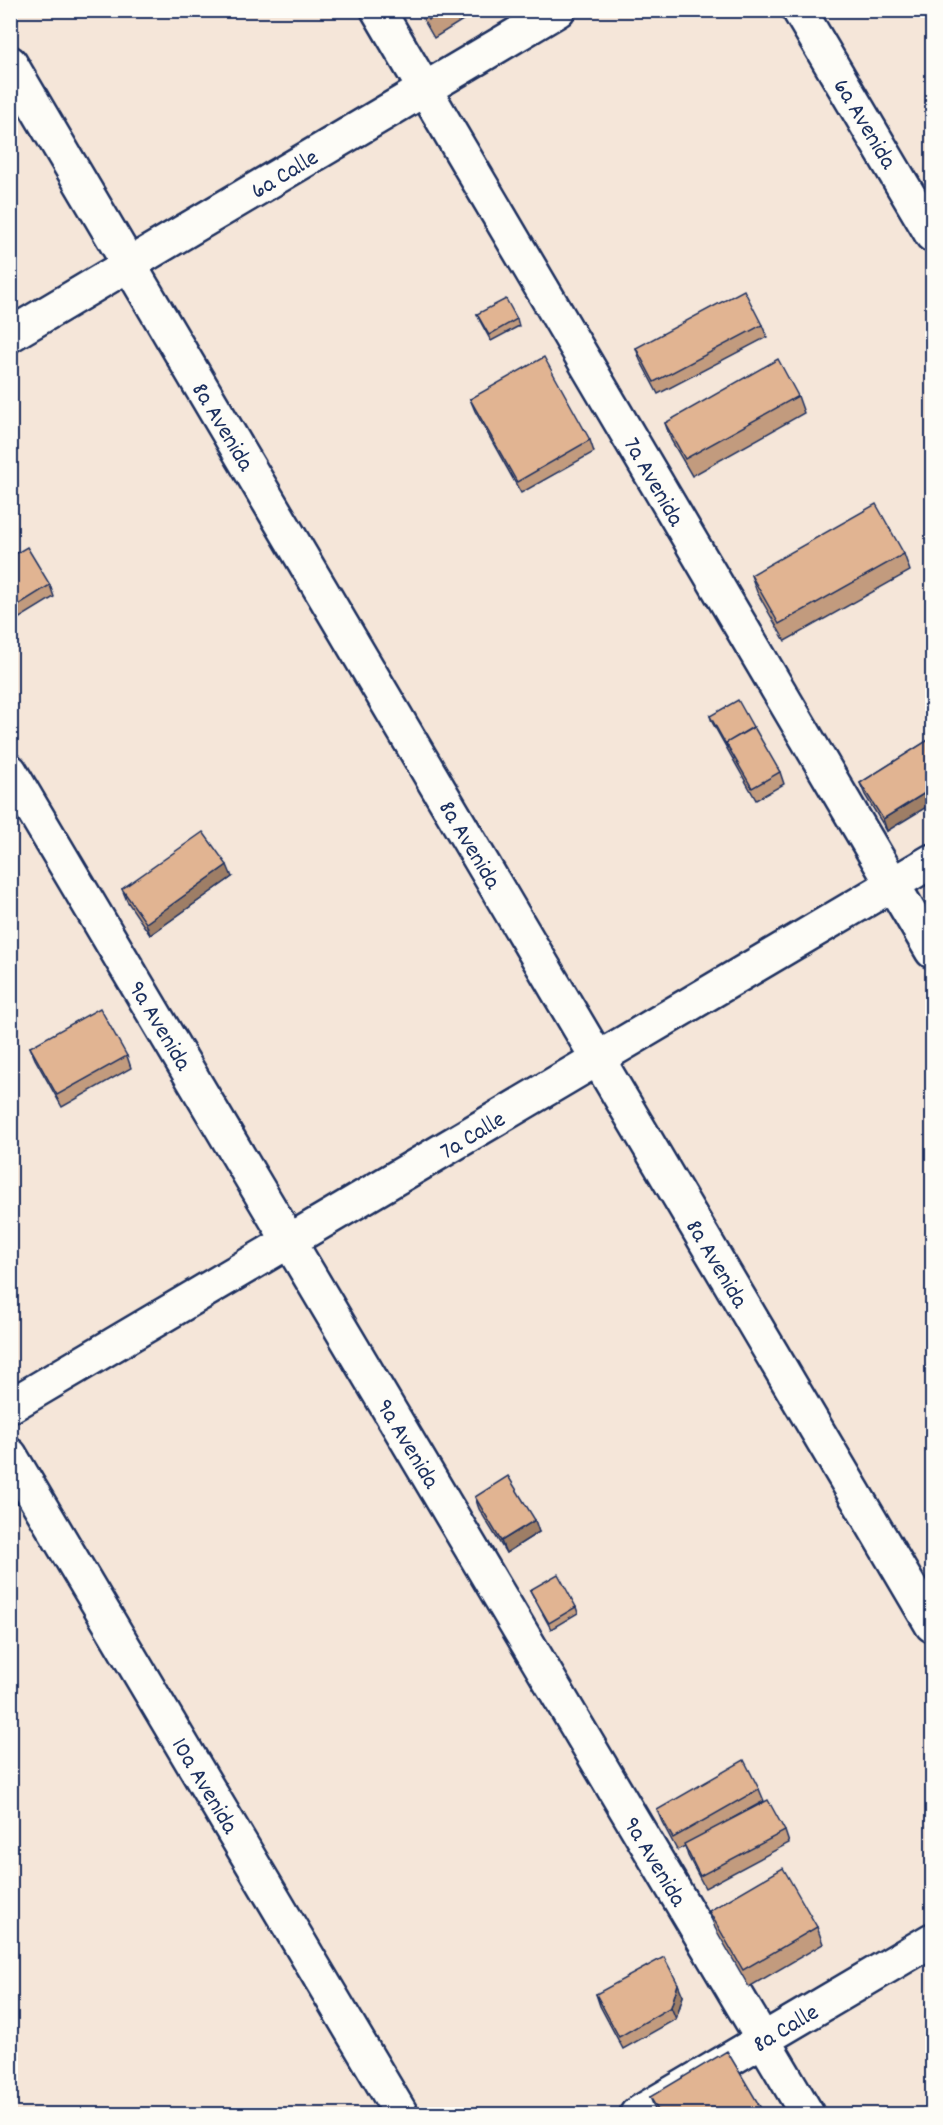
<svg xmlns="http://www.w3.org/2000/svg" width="943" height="2125" viewBox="0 0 943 2125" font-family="Dekko,sans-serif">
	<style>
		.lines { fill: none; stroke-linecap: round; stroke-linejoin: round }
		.minor-casing { stroke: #1b2f5e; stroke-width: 38 }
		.minor { stroke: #fdfcf7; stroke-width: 33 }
		.wall { fill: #c29b7e; stroke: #1b2f5e; stroke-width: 1.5 }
		.shaded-wall { fill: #9e7e66; stroke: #1b2f5e; stroke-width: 1.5 }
		.building { fill: #e1b492; stroke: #1b2f5e; stroke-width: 1.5 }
		.labels { text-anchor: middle; stroke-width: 4.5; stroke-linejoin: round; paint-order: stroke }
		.street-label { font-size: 24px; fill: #1b2f5e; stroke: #fdfcf7 }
	</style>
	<rect width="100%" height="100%" fill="#f5e6d9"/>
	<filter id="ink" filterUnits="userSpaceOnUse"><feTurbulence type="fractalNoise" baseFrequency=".0167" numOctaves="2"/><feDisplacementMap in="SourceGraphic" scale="12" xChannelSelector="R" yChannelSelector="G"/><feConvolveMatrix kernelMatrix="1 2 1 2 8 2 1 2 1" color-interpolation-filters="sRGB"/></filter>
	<g filter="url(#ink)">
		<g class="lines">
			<defs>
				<path id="minor" d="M 378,10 L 932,951
					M 799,10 L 932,235
					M 10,63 L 932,1625
					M 10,335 L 558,10
					M 10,771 L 807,2114
					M 10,1406 L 932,861
					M 10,1455 L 401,2114
					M 637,2114 L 932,1940"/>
			</defs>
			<use href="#minor" class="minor-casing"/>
			<use href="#minor" class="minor"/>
		</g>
		<path class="wall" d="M 418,10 L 479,10 L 434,38 Z
			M 477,314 L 517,319 L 519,326 L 491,341 L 480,321 Z
			M 762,325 L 767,337 L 658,394 L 640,360 L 636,348 Z
			M 798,396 L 804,413 L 692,476 L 671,440 L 665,423 Z
			M 470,399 L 590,440 L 594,452 L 521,493 L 475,411 Z
			M 904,554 L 910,571 L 785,641 L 757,592 L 751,575 Z
			M 10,557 L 50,585 L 54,597 L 10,624 Z
			M 710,716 L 780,772 L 784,784 L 756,800 L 712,722 Z
			M 933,737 L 887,831 L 865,795 L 860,783 Z
			M 232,877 L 150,935 L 127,901 L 122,889 Z
			M 30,1047 L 127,1056 L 131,1068 L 62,1107 L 35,1059 Z
			M 475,1497 L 539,1532 L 506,1553 L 479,1509 Z
			M 530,1590 L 576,1607 L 578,1613 L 551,1629 L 533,1596 Z
			M 759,1789 L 764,1801 L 733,1818 L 785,1831 L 789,1843 L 705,1888 L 688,1856 L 685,1846 L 677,1850 L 662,1822 L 657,1810 Z
			M 709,1911 L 817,1927 L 823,1944 L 749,1987 L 715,1928 Z
			M 596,1994 L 683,1996 L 676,2019 L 623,2049 L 600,2006 Z
			M 650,2097 L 765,2115 L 657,2115 Z"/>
		<path class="shaded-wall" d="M 933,788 L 933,803 L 887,831 L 883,819 Z
			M 227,865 L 232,877 L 150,935 L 146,923 Z
			M 535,1520 L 539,1532 L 506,1553 L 501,1541 Z
			M 678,1984 L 683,1996 L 676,2019 L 671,2007 Z"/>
		<path class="building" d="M 422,10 L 445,10 L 428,20 Z
			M 744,290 L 762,325 L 654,382 L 636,348 Z
			M 506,299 L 517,319 L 489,335 L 477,314 Z
			M 544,357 L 590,440 L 517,482 L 470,399 Z
			M 778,359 L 798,396 L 685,459 L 665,423 Z
			M 876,504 L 904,554 L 779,624 L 751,575 Z
			M 27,547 L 50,585 L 10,610 L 10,557 Z
			M 738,700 L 753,727 L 726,743 L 728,748 L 710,716 Z
			M 754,727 L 780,772 L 752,788 L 726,743 Z
			M 933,737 L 933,788 L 883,819 L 860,783 Z
			M 203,832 L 227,865 L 146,923 L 122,889 Z
			M 100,1008 L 127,1056 L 57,1095 L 30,1047 Z
			M 508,1476 L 535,1520 L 501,1541 L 475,1497 Z
			M 558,1574 L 576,1607 L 549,1623 L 530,1590 Z
			M 744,1760 L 759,1789 L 673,1838 L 657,1810 Z
			M 768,1800 L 785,1831 L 700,1876 L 684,1844 Z
			M 783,1868 L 817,1927 L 743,1970 L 709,1911 Z
			M 664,1957 L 678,1984 L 671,2007 L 619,2037 L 596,1994 Z
			M 727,2051 L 765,2115 L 661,2115 L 650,2097 Z"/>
	</g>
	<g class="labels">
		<g class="street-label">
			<text transform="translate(866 123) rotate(59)" y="8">6a Avenida</text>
			<text transform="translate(284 173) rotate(-31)" y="8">6a Calle</text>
			<text transform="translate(224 426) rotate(59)" y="8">8a Avenida</text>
			<text transform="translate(655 481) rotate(60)" y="8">7a Avenida</text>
			<text transform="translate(471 844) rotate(59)" y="8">8a Avenida</text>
			<text transform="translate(161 1025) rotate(59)" y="8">9a Avenida</text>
			<text transform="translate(472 1134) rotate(-31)" y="8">7a Calle</text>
			<text transform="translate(718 1263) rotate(59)" y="8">8a Avenida</text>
			<text transform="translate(409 1443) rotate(59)" y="8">9a Avenida</text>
			<text transform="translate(206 1785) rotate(59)" y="8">10a Avenida</text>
			<text transform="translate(656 1861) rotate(59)" y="8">9a Avenida</text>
			<text transform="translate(785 2027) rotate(-31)" y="8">8a Calle</text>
		</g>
	</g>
	<rect width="943" height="2125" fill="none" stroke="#fdfcf7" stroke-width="36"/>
	<rect x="18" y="18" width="907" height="2089" fill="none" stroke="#1b2f5e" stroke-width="2" filter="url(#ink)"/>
</svg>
